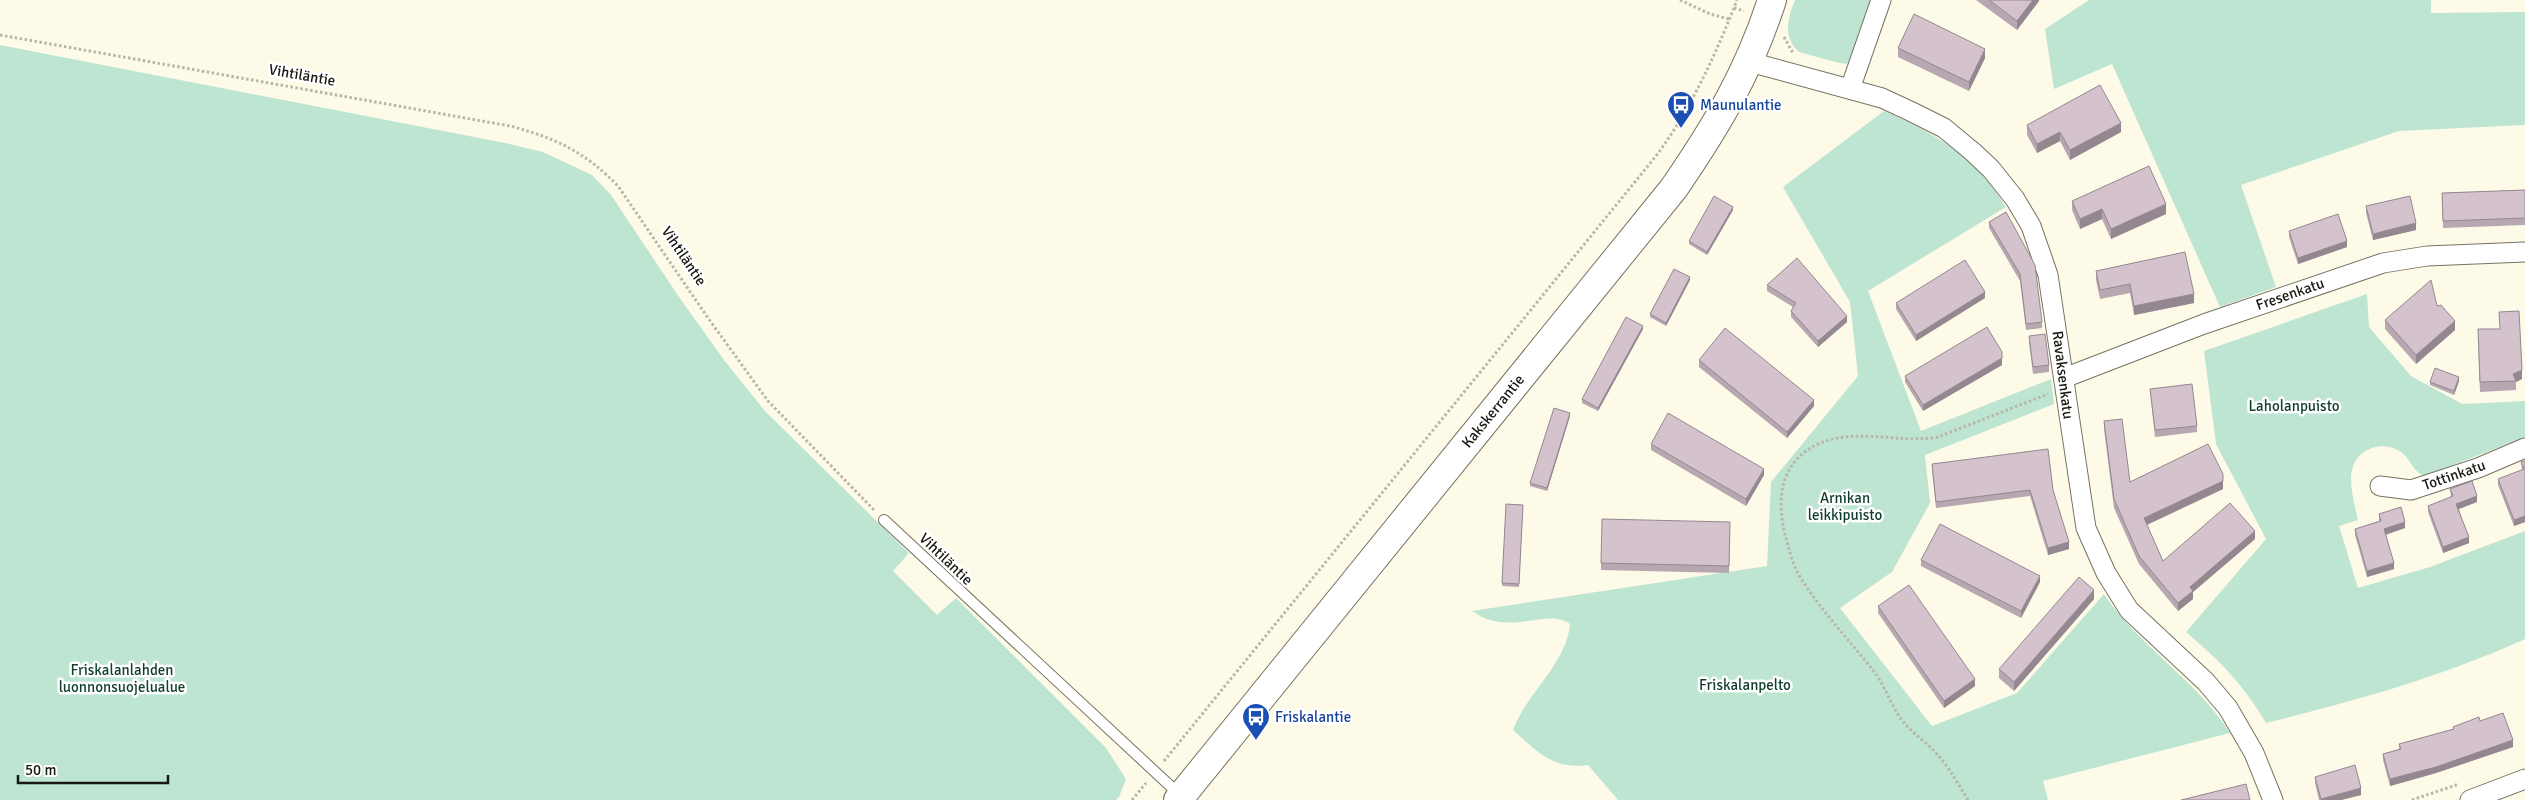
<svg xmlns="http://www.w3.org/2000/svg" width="2525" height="800" viewBox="0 0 2525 800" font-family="Signika,sans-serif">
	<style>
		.green { fill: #bde5d2 }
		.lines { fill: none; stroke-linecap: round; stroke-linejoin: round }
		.service-casing { stroke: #767363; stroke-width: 12 }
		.minor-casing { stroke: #767363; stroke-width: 21 }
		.secondary-casing { stroke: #767363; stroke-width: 30 }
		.path { stroke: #b9b6a7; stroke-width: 3; stroke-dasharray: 2.5 2.5; stroke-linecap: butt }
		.service { stroke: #fff; stroke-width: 10 }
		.minor { stroke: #fff; stroke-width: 19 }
		.secondary { stroke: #fff; stroke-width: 28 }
		.wall { fill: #b6a7b0 }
		.shaded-wall { fill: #948890 }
		.building { fill: #d4c2cd; stroke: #948890 }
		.labels { text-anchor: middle; stroke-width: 5; stroke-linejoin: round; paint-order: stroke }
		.street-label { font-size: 15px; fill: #181710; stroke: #fff }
		.transit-label { font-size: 15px; fill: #164399; stroke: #fff; text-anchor: start }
		.park-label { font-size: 15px; fill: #103d2d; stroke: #fff }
	</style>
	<rect width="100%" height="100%" fill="#fefae8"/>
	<path class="green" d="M 1795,0 L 1872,0 L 1851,64 L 1839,63 L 1799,52 C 1782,37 1788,18 1795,0 Z
		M 2089,0 L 2431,0 L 2431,13 L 2525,12 L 2525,125 L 2399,131 L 2241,185 L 2276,287 L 2220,307 L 2112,64 L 2054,89 L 2045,29 Z
		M 0,45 L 505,143 L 543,152 L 592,175 L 611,195 L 677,294 L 724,360 L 765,411 L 909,553 L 893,571 L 937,615 L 956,598 L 1106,748 L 1126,779 L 1119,797 L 1116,800 L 0,800 Z
		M 1884,111 C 1938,135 1975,156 2006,207 L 1868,291 L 1921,431 L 2051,379 L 2054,404 L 1925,455 L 1930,503 L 1892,572 L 1840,608 L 1932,726 L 2017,693 L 2104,594 C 2139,647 2196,679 2230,733 L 2043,781 L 2048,800 L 1618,800 L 1588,765 C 1554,770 1537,752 1513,730 C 1526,694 1567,663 1570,624 C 1548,607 1509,638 1472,611 L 1767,566 L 1771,482 L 1858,376 L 1850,302 L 1783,187 Z
		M 2367,294 L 2369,327 L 2411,376 L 2462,404 L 2525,401 L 2525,437 L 2425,476 C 2412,472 2410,456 2398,450 C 2390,446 2380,445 2372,448 C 2340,460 2353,496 2358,520 L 2339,526 L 2358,588 L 2430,567 L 2525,531 L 2525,639 C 2441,677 2355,701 2266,723 C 2244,685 2219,660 2186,632 L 2266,539 L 2216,444 L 2204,351 Z"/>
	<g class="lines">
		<defs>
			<path id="service" d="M 884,520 L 1180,795"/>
			<path id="minor" d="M 1750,62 L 1882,98 L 1910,111 L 1944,128 L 1973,152 L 1991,169 L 2015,199 L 2031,226 L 2048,275 L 2086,528 L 2106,573 L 2129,610 L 2206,682 L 2228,708 L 2254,753 L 2273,800
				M 1850,89 L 1881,0
				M 2064,378 L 2204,324 L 2383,263 L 2427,256 L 2525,252
				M 2380,486 L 2411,490 L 2478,468 L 2525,448
				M 2470,800 L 2525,779"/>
			<path id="secondary" d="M 1178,800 L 1674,188 C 1717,125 1748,74 1772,0"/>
		</defs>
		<use href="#service" class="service-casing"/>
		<use href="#minor" class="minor-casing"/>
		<use href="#secondary" class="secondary-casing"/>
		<path class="path" d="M 1680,0 L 1710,14 L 1729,19
			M 1734,8 L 1744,11
			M 0,35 L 510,126 C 556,138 585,152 618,186 L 708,318 L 768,401 L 875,511
			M 1784,37 L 1793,53
			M 1164,761 L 1656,156 C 1691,109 1716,54 1737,0
			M 1132,800 L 1146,783
			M 1968,800 C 1958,784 1949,767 1936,753 C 1927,743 1915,735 1906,725 C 1892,710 1887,689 1875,673 C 1851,642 1823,613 1802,580 C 1795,570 1791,557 1788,545 C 1776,506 1776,464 1818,444 C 1856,427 1899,444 1938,437 L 2048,394
			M 2412,800 L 2459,784"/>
		<use href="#service" class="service"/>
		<use href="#minor" class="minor"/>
		<use href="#secondary" class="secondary"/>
	</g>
	<path class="wall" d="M 1976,0 L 2039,0 L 2039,1 L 2017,30 Z
		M 1898,48 L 1985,58 L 1969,91 L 1898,57 Z
		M 2027,125 L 2121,132 L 2070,160 L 2060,141 L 2037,153 L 2027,135 Z
		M 2525,190 L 2525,225 L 2443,228 L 2442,193 Z
		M 2072,201 L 2166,214 L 2111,239 L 2102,219 L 2080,229 L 2072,210 Z
		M 2366,206 L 2416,230 L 2373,240 L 2366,213 Z
		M 1733,210 L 1707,255 L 1689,244 L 1689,241 Z
		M 2006,212 L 2042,322 L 2042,328 L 2026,330 L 2020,281 L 1989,228 L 1989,222 Z
		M 2289,231 L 2347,247 L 2298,264 L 2289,237 Z
		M 2096,271 L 2194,303 L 2134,315 L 2130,293 L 2100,299 L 2096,280 Z
		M 1690,280 L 1666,326 L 1650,317 L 1650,314 Z
		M 1767,285 L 1847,322 L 1818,347 L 1791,317 L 1791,311 L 1793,307 L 1767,291 Z
		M 1985,298 L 1916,341 L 1896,309 L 1896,303 Z
		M 2385,320 L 2455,330 L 2416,364 L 2385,329 Z
		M 1643,329 L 1598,411 L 1582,403 L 1582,399 Z
		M 2029,336 L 2049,365 L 2049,372 L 2033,374 L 2029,342 Z
		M 2478,339 L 2522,379 L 2516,382 L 2516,390 L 2480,392 Z
		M 1699,360 L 1814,406 L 1787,438 L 1699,367 Z
		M 2002,365 L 1923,411 L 1905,382 L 1905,376 Z
		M 2459,381 L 2454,395 L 2430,385 L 2430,382 Z
		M 2150,389 L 2197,426 L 2197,432 L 2155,437 Z
		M 1570,416 L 1547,491 L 1530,486 L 1530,483 Z
		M 2104,421 L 2130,482 L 2223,489 L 2147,525 L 2163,561 L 2255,539 L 2193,592 L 2193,599 L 2178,611 L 2139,564 L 2114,508 L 2104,429 Z
		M 1651,444 L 1764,475 L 1746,506 L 1651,450 Z
		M 2525,461 L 2525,522 L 2514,526 L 2498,485 L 2498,479 L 2522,470 L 2521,462 Z
		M 1932,464 L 2053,490 L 2069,549 L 2048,555 L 2030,496 L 1936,508 L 1932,470 Z
		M 2450,489 L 2477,502 L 2459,509 L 2469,543 L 2443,553 L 2428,512 L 2428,506 L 2451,497 Z
		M 1506,504 L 1523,505 L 1519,587 L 1502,586 Z
		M 2379,514 L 2405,528 L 2386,535 L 2394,569 L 2367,577 L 2355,535 L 2355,529 L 2379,521 Z
		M 1730,522 L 1729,573 L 1601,570 L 1601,563 Z
		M 1921,560 L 2040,582 L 2021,618 L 1921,566 Z
		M 2094,599 L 2014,691 L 1999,678 L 1999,669 Z
		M 1878,606 L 1975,686 L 1944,708 L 1878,613 Z
		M 2453,727 L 2513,747 L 2436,773 L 2390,786 L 2383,760 L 2383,754 L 2399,749 L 2399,744 L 2453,729 Z
		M 2315,777 L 2361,795 L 2341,800 L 2319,800 L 2315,783 Z"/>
	<path class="shaded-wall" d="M 2033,0 L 2039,0 L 2039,1 L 2017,30 L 2017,21 Z
		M 1985,49 L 1985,58 L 1969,91 L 1969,82 Z
		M 2121,123 L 2121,132 L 2070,160 L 2070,150 Z
		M 2060,132 L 2060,141 L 2037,153 L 2037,144 Z
		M 2166,204 L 2166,214 L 2111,239 L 2111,229 Z
		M 1733,207 L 1733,210 L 1707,255 L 1707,252 Z
		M 2102,209 L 2102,219 L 2080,229 L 2080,219 Z
		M 2416,223 L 2416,230 L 2373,240 L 2373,234 Z
		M 2347,241 L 2347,247 L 2298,264 L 2298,258 Z
		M 1690,277 L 1690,280 L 1666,326 L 1666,323 Z
		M 1985,292 L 1985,298 L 1916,341 L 1916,335 Z
		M 2194,294 L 2194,303 L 2134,315 L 2134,306 Z
		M 1847,316 L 1847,322 L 1818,347 L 1818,341 Z
		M 2455,321 L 2455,330 L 2416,364 L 2416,355 Z
		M 1643,326 L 1643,329 L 1598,411 L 1598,408 Z
		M 2002,358 L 2002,365 L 1923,411 L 1923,405 Z
		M 2522,370 L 2522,379 L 2516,382 L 2513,374 Z
		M 2459,377 L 2459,381 L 2454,395 L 2454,391 Z
		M 1814,400 L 1814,406 L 1787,438 L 1787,432 Z
		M 1570,413 L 1570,416 L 1547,491 L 1547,488 Z
		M 1764,469 L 1764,475 L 1746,506 L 1746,499 Z
		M 2223,481 L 2223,489 L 2144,526 L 2144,518 Z
		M 2477,496 L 2477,502 L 2456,510 L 2456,504 Z
		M 2525,516 L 2525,522 L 2514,526 L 2514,520 Z
		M 2405,522 L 2405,528 L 2384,535 L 2384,529 Z
		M 2255,531 L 2255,539 L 2193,592 L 2193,599 L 2178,611 L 2178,603 L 2190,587 Z
		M 2469,537 L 2469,543 L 2443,553 L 2443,547 Z
		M 2069,542 L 2069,549 L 2048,555 L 2048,548 Z
		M 2394,563 L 2394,569 L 2367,577 L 2367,571 Z
		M 2040,576 L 2040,582 L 2021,618 L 2021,611 Z
		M 2094,590 L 2094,599 L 2014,691 L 2014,682 Z
		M 1975,679 L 1975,686 L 1944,708 L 1944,701 Z
		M 2513,740 L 2513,747 L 2436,773 L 2390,786 L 2390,779 Z
		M 2361,788 L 2361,795 L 2341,800 L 2321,800 L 2321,799 Z"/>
	<path class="building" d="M 1989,0 L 2033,0 L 2017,21 Z
		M 1914,14 L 1985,49 L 1969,82 L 1898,48 Z
		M 2100,85 L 2121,123 L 2070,150 L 2060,132 L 2037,144 L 2027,125 Z
		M 2149,166 L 2166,204 L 2111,229 L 2102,209 L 2080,219 L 2072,201 Z
		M 2525,190 L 2525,218 L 2443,221 L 2442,193 Z
		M 1714,196 L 1733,207 L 1707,252 L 1689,241 Z
		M 2410,196 L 2416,223 L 2373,234 L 2366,206 Z
		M 2006,212 L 2035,265 L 2042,322 L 2026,324 L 2020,274 L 1989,222 Z
		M 2338,214 L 2347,241 L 2298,258 L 2289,231 Z
		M 2185,252 L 2194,294 L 2134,306 L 2130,284 L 2100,290 L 2096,271 Z
		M 1797,258 L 1847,316 L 1818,341 L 1791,311 L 1796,303 L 1767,285 Z
		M 1965,260 L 1985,292 L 1916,335 L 1896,303 Z
		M 1674,269 L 1690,277 L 1666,323 L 1650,314 Z
		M 2431,280 L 2437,306 L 2441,305 L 2455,321 L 2416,355 L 2385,320 Z
		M 2519,311 L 2522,370 L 2513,374 L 2516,381 L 2480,382 L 2478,329 L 2500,329 L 2499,312 Z
		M 1626,317 L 1643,326 L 1598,408 L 1582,399 Z
		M 1987,327 L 2002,352 L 2002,358 L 1923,405 L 1905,376 Z
		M 1725,328 L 1814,400 L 1787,432 L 1699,360 Z
		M 2045,334 L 2049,365 L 2033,367 L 2029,336 Z
		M 2435,368 L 2459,377 L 2454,391 L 2430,382 Z
		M 2192,384 L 2197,426 L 2155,430 L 2150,389 Z
		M 1554,408 L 1570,413 L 1547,488 L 1530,483 Z
		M 1668,413 L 1764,469 L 1746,499 L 1651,444 Z
		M 2122,419 L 2130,482 L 2208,444 L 2223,474 L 2223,481 L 2144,518 L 2163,561 L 2230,503 L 2255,531 L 2190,587 L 2193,591 L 2178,603 L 2139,556 L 2114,499 L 2104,421 Z
		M 2048,449 L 2053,490 L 2069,542 L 2048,548 L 2030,490 L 1936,502 L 1932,464 Z
		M 2525,461 L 2525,516 L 2514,520 L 2498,479 L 2524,469 L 2521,462 Z
		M 2472,481 L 2477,496 L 2456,504 L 2469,537 L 2443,547 L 2428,506 L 2453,496 L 2450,489 Z
		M 1506,504 L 1523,505 L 1519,584 L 1502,583 Z
		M 2401,507 L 2405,522 L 2384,529 L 2394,563 L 2367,571 L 2355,529 L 2381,521 L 2379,514 Z
		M 1602,519 L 1730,522 L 1729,566 L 1601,563 Z
		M 1940,524 L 2040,576 L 2021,611 L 1921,560 Z
		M 2079,577 L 2094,590 L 2014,682 L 1999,669 Z
		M 1909,585 L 1975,679 L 1944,701 L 1878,606 Z
		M 2503,713 L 2513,740 L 2436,767 L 2390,779 L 2383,754 L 2401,749 L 2399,744 L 2454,729 L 2453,727 L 2479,717 L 2480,721 Z
		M 2355,765 L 2361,788 L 2321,799 L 2315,777 Z
		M 2246,784 L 2250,800 L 2181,800 Z"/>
	<defs>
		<symbol id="bus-pin" viewBox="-11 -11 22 30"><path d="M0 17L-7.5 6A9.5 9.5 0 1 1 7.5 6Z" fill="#1a4fb4" stroke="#fff"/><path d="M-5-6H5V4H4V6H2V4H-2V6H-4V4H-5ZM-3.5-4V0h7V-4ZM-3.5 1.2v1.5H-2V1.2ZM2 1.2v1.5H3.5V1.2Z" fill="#fff"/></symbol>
	</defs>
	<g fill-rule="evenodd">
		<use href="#bus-pin" x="1665" y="89" width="32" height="43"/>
		<use href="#bus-pin" x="1240" y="701" width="32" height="43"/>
	</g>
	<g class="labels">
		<g class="street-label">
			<text transform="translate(302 75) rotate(10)" y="5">Vihtiläntie</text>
			<text transform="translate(684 256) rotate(56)" y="5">Vihtiläntie</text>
			<text transform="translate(2290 294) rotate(-19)" y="5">Fresenkatu</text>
			<text transform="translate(2063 375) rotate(83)" y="5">Ravaksenkatu</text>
			<text transform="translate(1493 411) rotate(-51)" y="5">Kakskerrantie</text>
			<text transform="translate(2454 475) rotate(-19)" y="5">Tottinkatu</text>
			<text transform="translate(946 559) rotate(44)" y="5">Vihtiläntie</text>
		</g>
		<g class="transit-label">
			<text x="1700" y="110">Maunulantie</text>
			<text x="1275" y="722">Friskalantie</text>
		</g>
		<g class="park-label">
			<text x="2294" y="411">Laholanpuisto</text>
			<text x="1845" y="503">Arnikan<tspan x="1845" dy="17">leikkipuisto</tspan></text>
			<text x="122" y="675">Friskalanlahden<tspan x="122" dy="17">luonnonsuojelualue</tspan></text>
			<text x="1745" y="690">Friskalanpelto</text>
		</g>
	</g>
	<path d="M18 775v8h150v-8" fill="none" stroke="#181710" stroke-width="2.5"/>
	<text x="25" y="775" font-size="15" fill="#181710" stroke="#ffffff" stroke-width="4" paint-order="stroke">50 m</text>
</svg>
